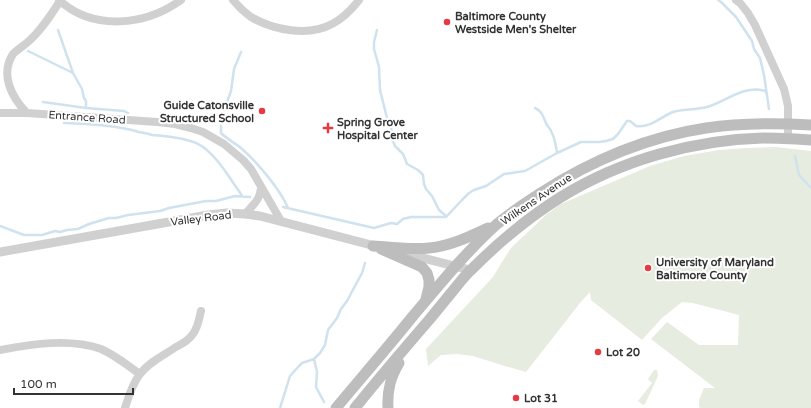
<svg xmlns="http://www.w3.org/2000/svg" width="811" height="408" viewBox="0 0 811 408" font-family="'Varela Round',sans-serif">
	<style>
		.green { fill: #e6ecdf }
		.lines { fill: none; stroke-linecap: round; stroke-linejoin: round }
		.stream { stroke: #cfe2ee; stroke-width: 2.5 }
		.minor { stroke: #d0d0d0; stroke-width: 8 }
		.tertiary { stroke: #d0d0d0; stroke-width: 9 }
		.secondary { stroke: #bdbdbd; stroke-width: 11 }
		.poi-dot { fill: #e63946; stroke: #fff; stroke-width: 1.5 }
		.labels { text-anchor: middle; stroke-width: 4; stroke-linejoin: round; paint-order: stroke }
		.poi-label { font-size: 11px; font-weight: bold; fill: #333; stroke: #fff; text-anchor: start }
		.street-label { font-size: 11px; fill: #333; stroke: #fff }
	</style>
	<rect width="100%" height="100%" fill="#fff"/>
	<path class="green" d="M 776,147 L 811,151 L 811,408 L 700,408 L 699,406 L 699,400 L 704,388 L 715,388 L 651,339 L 667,322 L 699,345 L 738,345 L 739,315 L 693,303 L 682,302 L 662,318 L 642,340 L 591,300 L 590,292 L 580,303 L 526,372 L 505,366 L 473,356 L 457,354 L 441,355 L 428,366 L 426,349 L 493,277 L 502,262 L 511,248 L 547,214 L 561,204 L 650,166 L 684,156 L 719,150 L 746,148 Z
		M 654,370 L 657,370 L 658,376 L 645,404 L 643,405 L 638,401 L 652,383 L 648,379 Z"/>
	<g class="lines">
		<path class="stream" d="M 718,0 L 721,2 L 736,17 L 752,41 L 754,49 L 760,58 L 764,75 L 769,109
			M 58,30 L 73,73 L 82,89 L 84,98 L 86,101 L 86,108
			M 377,30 L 374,42 L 374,49 L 379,67 L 380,90 L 388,122 L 391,127 L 393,141 L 395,146 L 403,154 L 407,164 L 418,170 L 423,175 L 424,184 L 426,189 L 432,196 L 439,210 L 446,216
			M 28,51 L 73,73
			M 43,102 L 86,108 L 124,111 L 128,113
			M 535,108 C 542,111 543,116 546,123 C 547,126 550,128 551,131 C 555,138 556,145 557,153
			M 224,110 L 231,91 L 234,69 L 241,52
			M 64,123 C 89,124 115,125 139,132 C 144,133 147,133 152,135 C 167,136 191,138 203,147 C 218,158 228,176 239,191 L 242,196
			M 221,126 L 221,133 C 227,139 235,143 241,148 C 257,162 280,189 288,208
			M 795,156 L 799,175 L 811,188
			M 283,207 L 374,228 L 391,223 L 397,224 L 403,219 L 411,217 L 446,217 L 462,200 L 469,193 L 474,190 L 486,186 L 504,174 L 525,171 L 557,153 L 581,142 L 599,142 L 606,141 L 613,139 L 618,134 L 627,121 L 630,121 L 636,126 C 651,128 660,117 673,112 C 681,109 696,110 707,107 C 725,102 745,84 765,91 L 767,94
			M 0,226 L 24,235 L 42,235 L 55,231 L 60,232 L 67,230 L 78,229 L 89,224 L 109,218 L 116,218 L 128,215 L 160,211 L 169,208 L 206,201 L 216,201 L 235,196 L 250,197
			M 314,359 L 317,372 L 316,387 L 324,402
			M 280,408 L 290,376 L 299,366 L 302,363 L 314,359 L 320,353 L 325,345 L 328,330 L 337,318 L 341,309 L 347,301 L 355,286 L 362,273 L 365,263"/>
		<path class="minor" d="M 59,0 C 93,31 145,26 181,0
			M 233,0 C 238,6 244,12 251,17 C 273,30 308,37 332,24 C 342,19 352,9 359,0
			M 736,0 L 740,3 L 748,13 L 755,25 L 784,89 L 788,106 L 788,138
			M 60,1 C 51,15 42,29 30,40 C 25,45 18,49 13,54 C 0,74 11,97 27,113 L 157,122 L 175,124 L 191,128 L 203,132 L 224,144 L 243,160 L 251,169 L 281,221
			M 0,113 L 27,113
			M 245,214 C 253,205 260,200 261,188
			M 0,350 C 31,344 70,338 101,349 C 115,355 127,365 140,374
			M 125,408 C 129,396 132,384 140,374 C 149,362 164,355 176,347 C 182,344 189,340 193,334 C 198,327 199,319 201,311"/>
		<path class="tertiary" d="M 395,251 L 470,270
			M 0,252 L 208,215 L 227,213 L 245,214 L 260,216 L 379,247"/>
		<path class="secondary" d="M 373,246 C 392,247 411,250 429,248 C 450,246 469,237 488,228
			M 381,249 L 422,267 L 427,273 L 429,280 L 429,287 L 426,299
			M 336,408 C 362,377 388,347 413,316 C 440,284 466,252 497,224 C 510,213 524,204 539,194 C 589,162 646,137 706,128 C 740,123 776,123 811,125
			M 355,408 C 379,378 404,349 429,320 C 438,309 447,298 456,287 C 461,281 466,274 472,269 C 499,242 529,217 561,197 C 621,160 693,140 763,138 C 779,138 795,139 811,140
			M 388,408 C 387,391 390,378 399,363"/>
	</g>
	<g class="poi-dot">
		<circle cx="447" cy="22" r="4"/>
		<circle cx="262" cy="111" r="4"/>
		<path d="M326 122h4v4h4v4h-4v4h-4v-4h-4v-4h4z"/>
		<circle cx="648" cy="268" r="4"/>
		<circle cx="598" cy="352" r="4"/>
		<circle cx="516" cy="398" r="4"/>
	</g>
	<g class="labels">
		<g class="poi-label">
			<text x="455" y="20">Baltimore County<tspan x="455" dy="13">Westside Men's Shelter</tspan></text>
			<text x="254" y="109" text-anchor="end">Guide Catonsville<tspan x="254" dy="13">Structured School</tspan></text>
			<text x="337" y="126">Spring Grove<tspan x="337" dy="13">Hospital Center</tspan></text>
			<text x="656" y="266">University of Maryland<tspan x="656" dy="13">Baltimore County</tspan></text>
			<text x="606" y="356">Lot 20</text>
			<text x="524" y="402">Lot 31</text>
		</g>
		<g class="street-label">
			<text transform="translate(87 117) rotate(4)" y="4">Entrance Road</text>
			<text transform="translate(536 199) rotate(-34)" y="4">Wilkens Avenue</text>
			<text transform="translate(201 218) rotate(-7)" y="4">Valley Road</text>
		</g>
	</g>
	<path d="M14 388v6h119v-6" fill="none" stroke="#333333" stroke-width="2"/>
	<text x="20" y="388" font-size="12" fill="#333333" stroke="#ffffff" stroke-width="3" paint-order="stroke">100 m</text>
</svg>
